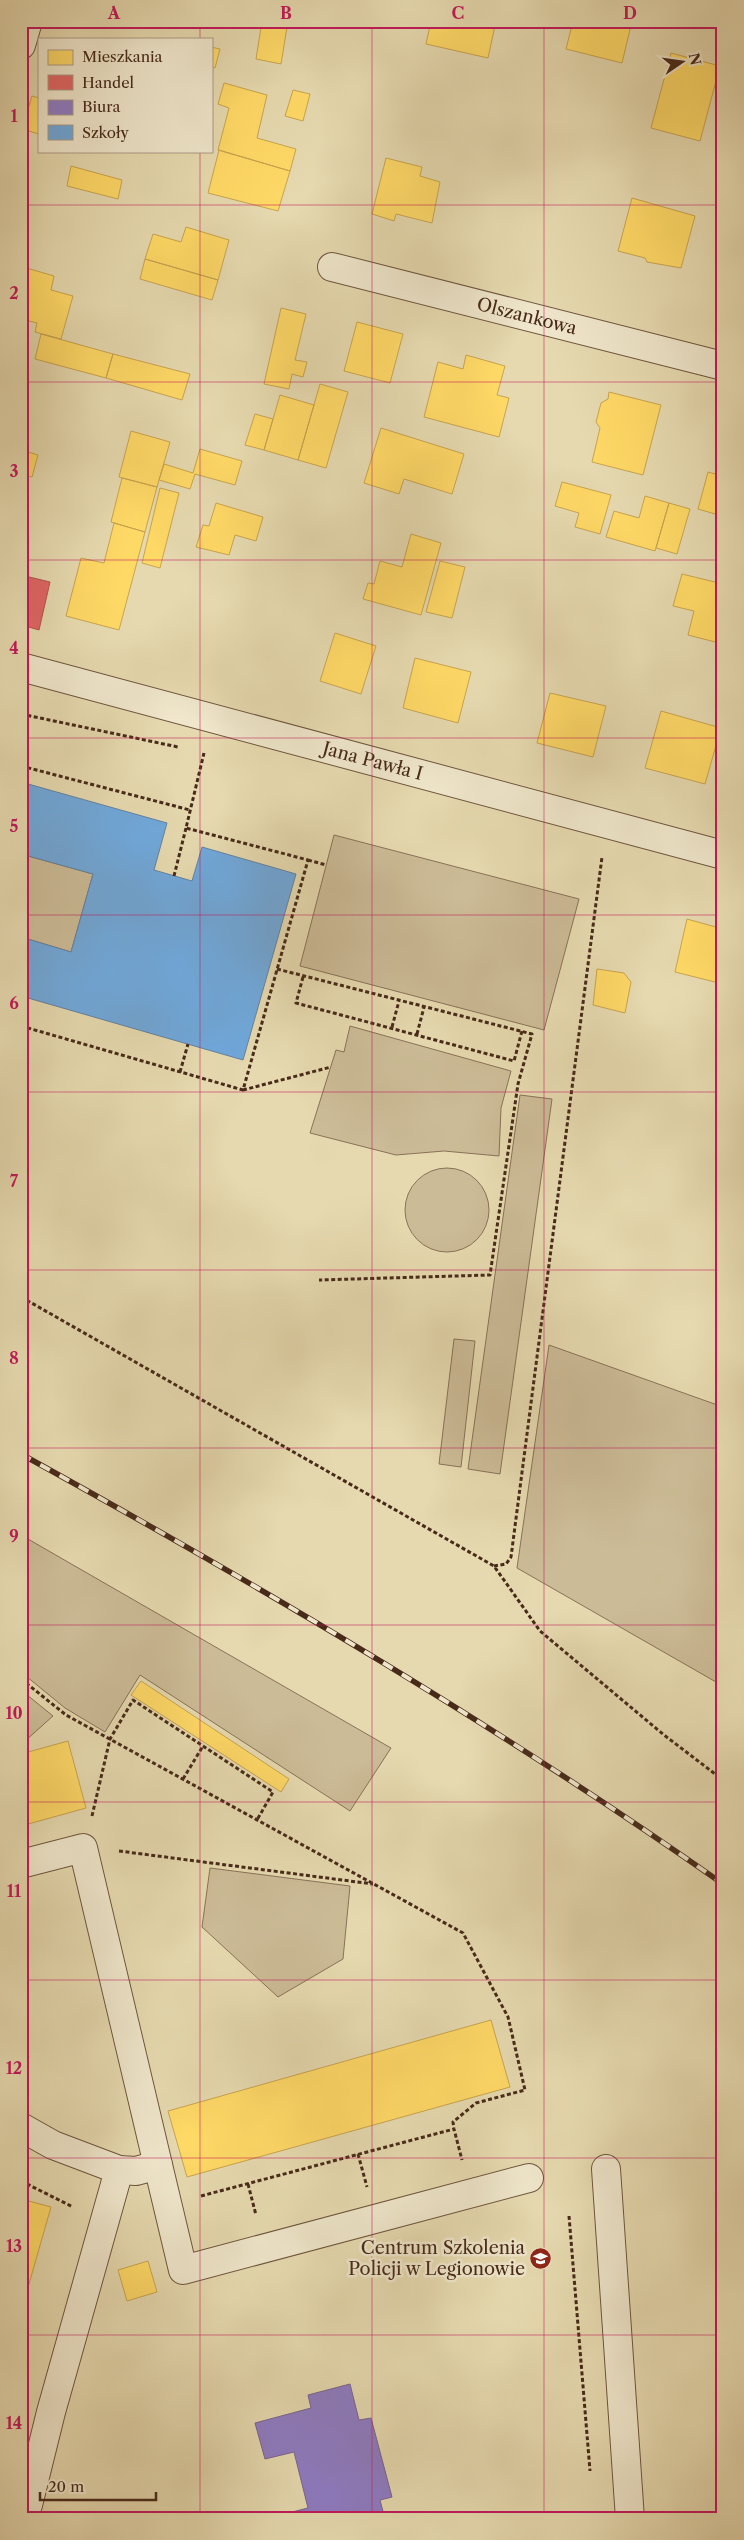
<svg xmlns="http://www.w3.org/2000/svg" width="744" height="2540" viewBox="0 0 744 2540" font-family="'Libre Caslon Text',serif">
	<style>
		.green { fill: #cbbb96; stroke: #897258 }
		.homes { fill: #ffd966; stroke: #c8a44f }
		.shops { fill: #e06666; stroke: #b2544f }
		.offices { fill: #8e7cc3; stroke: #796390 }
		.schools { fill: #6fa8dc; stroke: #6382a2 }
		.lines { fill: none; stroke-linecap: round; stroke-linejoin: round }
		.minor-casing { stroke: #6f563e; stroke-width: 30 }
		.path { stroke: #472a19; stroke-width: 3; stroke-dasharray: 4 2.5; stroke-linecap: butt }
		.minor { stroke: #efe6cb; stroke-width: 28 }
		.rail-casing { stroke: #472a19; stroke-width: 5.5 }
		.rail { stroke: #efe6cb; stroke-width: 4; stroke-dasharray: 11; stroke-linecap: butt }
		.grid { fill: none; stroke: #c2185b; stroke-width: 1; stroke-opacity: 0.55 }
		.labels { text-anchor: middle; stroke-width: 5; stroke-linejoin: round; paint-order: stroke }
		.street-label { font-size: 18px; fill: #472a19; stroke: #efe6cb }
		.poi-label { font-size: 18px; fill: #472a19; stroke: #efe6cb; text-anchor: end }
		.neatline { fill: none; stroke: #c2185b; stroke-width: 2 }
		.grid-label { font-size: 16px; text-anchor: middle; font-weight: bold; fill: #c2185b }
	</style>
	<rect width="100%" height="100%" fill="#e6d9af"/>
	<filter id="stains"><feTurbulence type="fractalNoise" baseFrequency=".004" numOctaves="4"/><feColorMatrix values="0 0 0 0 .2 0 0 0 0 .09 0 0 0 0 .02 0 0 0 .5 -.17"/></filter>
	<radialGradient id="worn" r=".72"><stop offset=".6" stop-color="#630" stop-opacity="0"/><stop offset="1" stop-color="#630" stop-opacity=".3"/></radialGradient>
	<path class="green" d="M 334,835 L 579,899 L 544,1030 L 300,966 Z
		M 21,854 L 93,874 L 71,952 L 21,937 Z
		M 350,1026 L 511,1071 L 501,1108 L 499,1156 L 444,1151 L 396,1155 L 310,1133 L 336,1050 L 344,1052 Z
		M 520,1095 L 552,1099 L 500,1474 L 468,1469 Z
		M405 1210a42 42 0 1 1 84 0a42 42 0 1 1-84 0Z
		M 454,1339 L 475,1341 L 461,1467 L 439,1464 Z
		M 549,1345 L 723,1407 L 723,1686 L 517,1568 Z
		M 21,1535 L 391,1748 L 350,1811 L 140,1675 L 105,1732 L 65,1708 L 21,1672 Z
		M 21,1690 L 53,1716 L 25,1741 L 21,1740 Z
		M 210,1868 L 350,1886 L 343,1959 L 278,1997 L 202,1927 Z"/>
	<path class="homes" d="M 262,21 L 288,21 L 281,64 L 256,59 Z
		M 431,21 L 496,21 L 488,58 L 426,44 Z
		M 573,21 L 632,21 L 622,63 L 566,49 Z
		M 211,47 L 220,49 L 215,68 L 211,67 Z
		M 671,53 L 720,66 L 700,141 L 651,128 Z
		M 224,83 L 267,95 L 257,138 L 296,149 L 290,171 L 218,150 L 229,108 L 218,104 Z
		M 293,90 L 310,94 L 303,121 L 285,116 Z
		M 32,96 L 39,98 L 39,134 L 22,129 Z
		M 219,150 L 290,171 L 278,211 L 208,193 Z
		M 386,158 L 422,167 L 420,176 L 440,182 L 432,223 L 396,214 L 394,221 L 372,214 Z
		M 71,166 L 122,180 L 118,199 L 67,186 Z
		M 632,198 L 695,216 L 681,268 L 647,262 L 645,258 L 618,251 Z
		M 186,227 L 229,240 L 218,280 L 145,259 L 153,234 L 181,242 Z
		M 145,259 L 218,280 L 212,300 L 140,279 Z
		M 23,267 L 54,276 L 51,290 L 73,296 L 61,339 L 35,332 L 37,323 L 21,319 Z
		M 281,308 L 306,314 L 295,360 L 307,362 L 303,377 L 292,374 L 289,389 L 264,384 Z
		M 357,322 L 403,334 L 390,383 L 344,371 Z
		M 41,334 L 113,354 L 106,378 L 35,359 Z
		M 113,354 L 190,374 L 182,400 L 106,378 Z
		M 466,355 L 505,366 L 497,395 L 509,398 L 499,437 L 424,417 L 438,362 L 463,369 Z
		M 320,384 L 348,392 L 326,468 L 298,460 Z
		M 609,392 L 661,405 L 643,475 L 592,462 L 600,428 L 596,422 L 601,403 L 608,399 Z
		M 280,395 L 314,405 L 298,460 L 264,450 Z
		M 255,414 L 273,419 L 264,450 L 245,445 Z
		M 381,428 L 464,454 L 452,494 L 404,479 L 399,494 L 364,483 Z
		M 131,431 L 170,442 L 157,487 L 119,477 Z
		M 200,449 L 242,461 L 235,485 L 195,474 L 190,489 L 159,480 L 164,464 L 193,473 Z
		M 21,450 L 38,455 L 32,477 L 21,474 Z
		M 708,472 L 723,476 L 722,516 L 698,509 Z
		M 122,478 L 157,487 L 145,532 L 111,522 Z
		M 562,482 L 611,495 L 600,534 L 575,527 L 579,513 L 555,506 Z
		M 160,488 L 179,493 L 160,568 L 142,563 Z
		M 645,496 L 669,503 L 655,551 L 606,537 L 614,511 L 639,518 Z
		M 216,503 L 263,517 L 256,541 L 235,535 L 229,555 L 196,547 L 203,525 L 209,526 Z
		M 669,503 L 690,509 L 677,554 L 656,548 Z
		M 114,523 L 145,532 L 119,630 L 66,616 L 81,558 L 104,563 Z
		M 411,534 L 441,543 L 421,615 L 363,599 L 368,583 L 374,584 L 380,561 L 402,567 Z
		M 440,561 L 465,567 L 452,618 L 426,612 Z
		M 682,574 L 723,584 L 723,644 L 688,635 L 694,611 L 673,606 Z
		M 335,633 L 376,646 L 361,694 L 320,681 Z
		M 415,658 L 471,672 L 458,723 L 403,708 Z
		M 550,693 L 606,706 L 593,757 L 537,743 Z
		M 661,711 L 721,728 L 705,784 L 645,768 Z
		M 687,919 L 723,929 L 723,969 L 719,983 L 675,972 Z
		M 597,969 L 624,973 L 631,982 L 625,1013 L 593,1005 Z
		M 141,1681 L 289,1779 L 281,1792 L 131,1695 Z
		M 68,1741 L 86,1808 L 21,1826 L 21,1754 Z
		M 491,2020 L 510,2087 L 187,2177 L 168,2111 Z
		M 21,2199 L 51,2207 L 21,2312 Z
		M 148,2261 L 157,2292 L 127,2301 L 118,2270 Z"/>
	<path class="shops" d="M 21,575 L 50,582 L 39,630 L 22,625 L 21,628 Z"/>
	<path class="offices" d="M 350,2384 L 359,2420 L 371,2418 L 392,2497 L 380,2500 L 385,2519 L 281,2519 L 280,2515 L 308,2508 L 294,2452 L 265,2459 L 255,2423 L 311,2408 L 308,2395 Z"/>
	<path class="schools" d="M 21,782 L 167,823 L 154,870 L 192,881 L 202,847 L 296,874 L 243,1060 L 21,996 L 21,937 L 71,952 L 93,874 L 21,854 Z"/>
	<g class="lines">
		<defs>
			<g id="minor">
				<path d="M 21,45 L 28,21"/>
				<path id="s1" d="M 332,267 L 723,366"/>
				<path id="s2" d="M 21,667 L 723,855"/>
				<path d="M 21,1864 L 83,1848 L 158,2165"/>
				<path d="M 21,2127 L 53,2145 L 119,2170 L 136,2171 L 158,2165 L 183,2270 L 529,2178"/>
				<path d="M 606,2169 L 630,2519"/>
				<path d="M 21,2503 L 28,2505 L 51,2412 L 119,2170"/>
			</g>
		</defs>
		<use href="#minor" class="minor-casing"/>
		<path class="path" d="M 21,714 L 178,747
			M 21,766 L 190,810
			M 308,860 L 326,865
			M 174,876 L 186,828
			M 277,969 L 532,1034 L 518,1084 L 490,1275 L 319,1280
			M 303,977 L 296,1003 L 514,1061 L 522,1031
			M 21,1026 L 243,1090 L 308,860 L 186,828 L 204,753
			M 392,1027 L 399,1001
			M 417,1034 L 424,1007
			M 180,1072 L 188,1044
			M 243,1090 L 331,1067
			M 21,1297 L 494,1566 L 540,1631 L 664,1735 L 723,1780
			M 494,1566 L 506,1564 L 511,1557 L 602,857
			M 21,1679 L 66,1715 L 463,1933 L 508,2017 L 525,2090 L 476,2103 L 453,2122 L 454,2129
			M 183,1779 L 203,1746
			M 92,1816 L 110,1739 L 133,1700 L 273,1792 L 257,1820
			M 119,1851 L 373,1884
			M 358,2154 L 367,2187
			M 21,2181 L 73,2207
			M 248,2184 L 256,2215
			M 201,2196 L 454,2129 L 462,2160
			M 569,2216 L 590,2471"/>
		<use href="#minor" class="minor"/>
		<defs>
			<path id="rail" d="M 21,1454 C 262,1587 498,1726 723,1884"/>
		</defs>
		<use href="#rail" class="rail-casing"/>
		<use href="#rail" class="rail"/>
	</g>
	<path class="grid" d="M 200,21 L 200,39M 372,21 L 372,2519M 544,21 L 544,2519M 200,151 L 200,2519M 21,205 L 723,205M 21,382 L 723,382M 21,560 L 723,560M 21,738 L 723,738M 21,915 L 723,915M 21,1092 L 723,1092M 21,1270 L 723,1270M 21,1448 L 723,1448M 21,1625 L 723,1625M 21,1802 L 723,1802M 21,1980 L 723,1980M 21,2158 L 723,2158M 21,2335 L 723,2335"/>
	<defs>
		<symbol id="university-disc" viewBox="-11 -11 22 22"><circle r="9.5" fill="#8f2418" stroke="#efe6cb"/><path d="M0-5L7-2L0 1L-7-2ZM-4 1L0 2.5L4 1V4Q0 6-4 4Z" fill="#fff"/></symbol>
	</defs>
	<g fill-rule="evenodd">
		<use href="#university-disc" x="528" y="2246" width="25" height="25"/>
	</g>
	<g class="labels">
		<g class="street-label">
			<text dy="6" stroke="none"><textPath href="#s1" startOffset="201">Olszankowa</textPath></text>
			<text dy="6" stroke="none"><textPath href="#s2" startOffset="364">Jana Pawła I</textPath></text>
		</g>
		<g class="poi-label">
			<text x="525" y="2254">Centrum Szkolenia<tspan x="525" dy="21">Policji w Legionowie</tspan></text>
		</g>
	</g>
	<rect width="744" height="2540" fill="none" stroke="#e6d9af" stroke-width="55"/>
	<rect x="38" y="38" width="175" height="115" fill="#efe6cb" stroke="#ac9b84"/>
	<rect x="48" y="50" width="25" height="15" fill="#ffd966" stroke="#ac9b84"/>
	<text x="82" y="62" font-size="15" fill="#472a19">Mieszkania</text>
	<rect x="48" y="75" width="25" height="15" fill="#e06666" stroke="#ac9b84"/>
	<text x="82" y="88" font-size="15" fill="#472a19">Handel</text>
	<rect x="48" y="100" width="25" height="15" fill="#8e7cc3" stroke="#ac9b84"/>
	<text x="82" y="112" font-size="15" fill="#472a19">Biura</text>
	<rect x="48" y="125" width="25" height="15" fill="#6fa8dc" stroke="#ac9b84"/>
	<text x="82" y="138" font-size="15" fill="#472a19">Szkoły</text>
	<g transform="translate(682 62) rotate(77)" stroke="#efe6cb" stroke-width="4" paint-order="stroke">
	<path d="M0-4L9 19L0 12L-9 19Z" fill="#472a19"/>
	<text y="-8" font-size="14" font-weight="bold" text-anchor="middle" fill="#472a19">N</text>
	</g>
	<path d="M40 2492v8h116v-8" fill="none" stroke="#472a19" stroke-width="2.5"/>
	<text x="48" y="2492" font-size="15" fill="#472a19" stroke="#efe6cb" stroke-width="4" paint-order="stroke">20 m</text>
	<rect x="28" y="28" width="688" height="2484" class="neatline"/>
	<g class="grid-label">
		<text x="114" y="19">A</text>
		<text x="286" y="19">B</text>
		<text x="458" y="19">C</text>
		<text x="630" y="19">D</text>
		<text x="14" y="122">1</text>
		<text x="14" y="299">2</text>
		<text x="14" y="477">3</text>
		<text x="14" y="654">4</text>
		<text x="14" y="832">5</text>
		<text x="14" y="1009">6</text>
		<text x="14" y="1187">7</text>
		<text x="14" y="1364">8</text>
		<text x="14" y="1542">9</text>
		<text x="14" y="1719">10</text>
		<text x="14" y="1897">11</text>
		<text x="14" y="2074">12</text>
		<text x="14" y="2252">13</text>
		<text x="14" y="2429">14</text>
	</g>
	<rect width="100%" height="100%" filter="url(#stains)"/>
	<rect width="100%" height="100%" fill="url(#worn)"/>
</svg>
